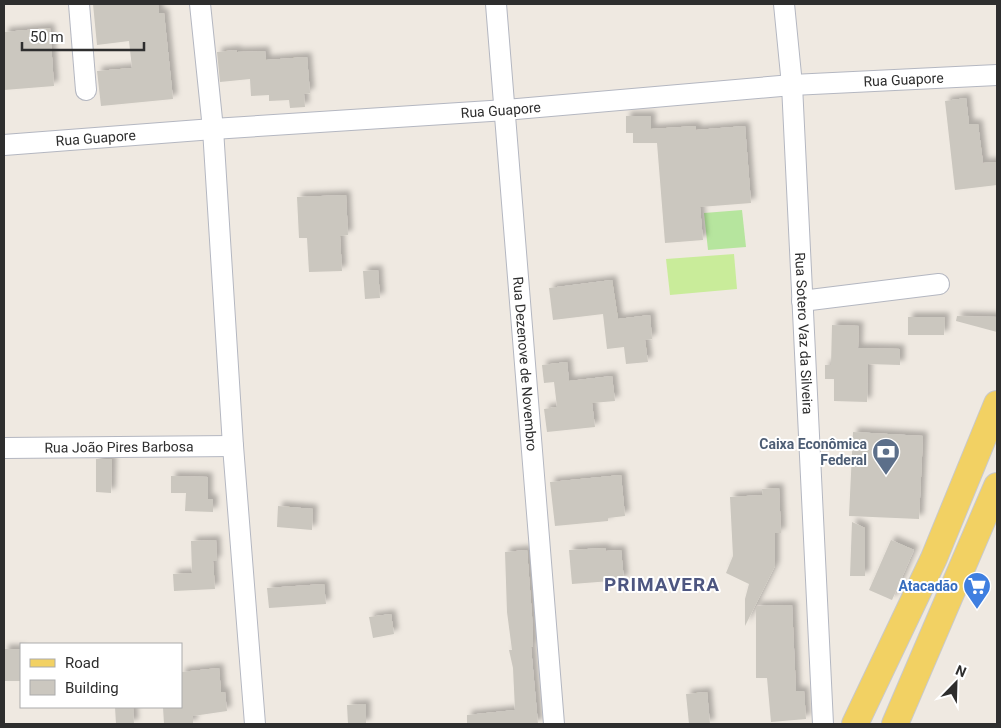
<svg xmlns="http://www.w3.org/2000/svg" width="1001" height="728" viewBox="0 0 1001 728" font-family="Roboto,sans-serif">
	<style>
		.green { fill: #b6e59e }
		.pitch { fill: #c9ec9a }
		.building { fill: #cbc7bf; filter: url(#shadow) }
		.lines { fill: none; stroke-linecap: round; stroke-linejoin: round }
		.minor-casing { stroke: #b4b7c1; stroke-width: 22 }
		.major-casing { stroke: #c9c9c9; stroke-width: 28 }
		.minor { stroke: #fff; stroke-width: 20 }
		.major { stroke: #f2d163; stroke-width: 26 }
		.labels { text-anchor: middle; stroke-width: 4; stroke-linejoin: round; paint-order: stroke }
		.street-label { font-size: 14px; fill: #2e2e2e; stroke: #fff }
		.service-label { font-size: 14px; font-weight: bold; fill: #4e5e75; stroke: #fff; text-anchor: end }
		.shop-label { font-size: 14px; font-weight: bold; fill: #366cbe; stroke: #fff; text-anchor: end }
		.district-label { font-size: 19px; font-weight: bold; letter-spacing: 1px; fill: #4d5680; stroke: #fff }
	</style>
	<defs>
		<filter id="shadow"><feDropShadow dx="4.5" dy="-4.5" stdDeviation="2.5" flood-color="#0004"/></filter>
	</defs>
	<rect width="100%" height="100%" fill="#efe9e1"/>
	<path class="green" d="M 742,210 L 746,247 L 708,250 L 704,213 Z"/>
	<path class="pitch" d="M 734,254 L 737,289 L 670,295 L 666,259 Z"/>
	<path class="building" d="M 93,4 L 158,4 L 159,13 L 164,13 L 173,99 L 101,106 L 97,71 L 132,68 L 129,41 L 97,45 Z
		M 50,28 L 54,86 L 4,90 L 4,32 Z
		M 236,50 L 237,52 L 265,51 L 266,60 L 307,57 L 310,93 L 304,94 L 305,107 L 290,108 L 289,100 L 269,101 L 269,95 L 251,96 L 250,79 L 220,82 L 217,52 Z
		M 966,98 L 969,124 L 978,124 L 983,163 L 997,162 L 997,185 L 955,190 L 945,101 Z
		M 626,116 L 651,116 L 651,129 L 696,126 L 696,130 L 745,126 L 751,203 L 700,207 L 703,240 L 665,243 L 657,143 L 633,143 L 633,133 L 626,133 Z
		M 346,195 L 348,235 L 340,236 L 342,271 L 309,272 L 307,238 L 299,238 L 297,197 Z
		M 378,270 L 380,298 L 365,299 L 363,271 Z
		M 612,280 L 618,319 L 650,315 L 652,339 L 645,340 L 648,362 L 626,364 L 624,347 L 607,349 L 603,314 L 553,320 L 549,288 Z
		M 957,316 L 997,317 L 997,332 L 956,321 Z
		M 908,317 L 945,317 L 944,335 L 908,335 Z
		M 832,325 L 859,326 L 858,348 L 900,349 L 900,365 L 868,364 L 867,402 L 834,401 L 834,379 L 825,379 L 825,365 L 831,365 Z
		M 567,362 L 569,381 L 612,376 L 615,401 L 592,403 L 595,427 L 547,432 L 544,409 L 557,407 L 554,382 L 544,383 L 542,365 Z
		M 853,432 L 923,436 L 919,519 L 849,516 Z
		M 96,459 L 112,459 L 111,493 L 96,492 Z
		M 621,475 L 625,516 L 608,518 L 608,521 L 555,526 L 550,482 Z
		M 171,476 L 208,477 L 208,499 L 213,499 L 213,512 L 185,511 L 186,493 L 171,493 Z
		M 779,488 L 781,533 L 775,533 L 775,566 L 745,626 L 745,599 L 749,584 L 726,573 L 733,556 L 730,497 L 763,495 L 762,489 Z
		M 278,506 L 313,509 L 312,530 L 277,527 Z
		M 852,522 L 865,528 L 865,576 L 850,576 Z
		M 216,540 L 217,561 L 213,561 L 215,589 L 174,591 L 173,574 L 192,573 L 191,541 Z
		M 891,540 L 914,550 L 892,600 L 869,590 Z
		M 605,548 L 606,551 L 621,550 L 624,580 L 572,584 L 569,550 Z
		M 527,550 L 532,616 L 533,646 L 531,647 L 538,724 L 467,724 L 467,715 L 515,710 L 513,668 L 509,650 L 512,650 L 507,612 L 505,552 Z
		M 324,584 L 326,604 L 269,608 L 267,588 Z
		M 792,605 L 796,691 L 804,691 L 806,719 L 771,722 L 767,678 L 756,678 L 756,606 Z
		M 391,614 L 394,634 L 373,638 L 369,617 Z
		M 4,649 L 21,649 L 21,681 L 4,681 Z
		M 219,668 L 221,692 L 225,692 L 227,711 L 193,716 L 193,724 L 164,724 L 163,707 L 181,707 L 181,672 Z
		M 707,692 L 710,724 L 689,724 L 686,694 Z
		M 366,704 L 366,724 L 348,724 L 347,705 Z
		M 115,707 L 133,707 L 134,724 L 116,724 Z"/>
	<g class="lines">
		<defs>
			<g id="minor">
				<path d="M 79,4 L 86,90"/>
				<path d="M 200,4 L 213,129 L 233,446 L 255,724"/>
				<path id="s1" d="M 496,4 L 554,724"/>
				<path id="s2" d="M 784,4 L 792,85 L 823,724"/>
				<path id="s3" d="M 4,145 L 213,129 L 506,110 L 792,85 L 997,75"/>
				<path d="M 802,301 L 939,284"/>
				<path id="s4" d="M 4,448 L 233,446"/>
			</g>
			<path id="major" d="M 855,724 L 934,558 L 997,404
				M 895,724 L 997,486"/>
		</defs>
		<use href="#minor" class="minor-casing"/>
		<use href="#major" class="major-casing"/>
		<use href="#minor" class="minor"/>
		<use href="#major" class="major"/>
	</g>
	<defs>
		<symbol id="bank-pin" viewBox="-11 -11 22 30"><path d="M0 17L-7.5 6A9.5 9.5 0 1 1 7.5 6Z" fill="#5c6f8a" stroke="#fff"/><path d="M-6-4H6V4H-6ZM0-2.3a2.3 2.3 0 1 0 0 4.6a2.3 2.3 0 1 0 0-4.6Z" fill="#fff"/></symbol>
		<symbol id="supermarket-pin" viewBox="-11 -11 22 30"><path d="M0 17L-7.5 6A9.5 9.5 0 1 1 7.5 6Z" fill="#3f7fe0" stroke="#fff"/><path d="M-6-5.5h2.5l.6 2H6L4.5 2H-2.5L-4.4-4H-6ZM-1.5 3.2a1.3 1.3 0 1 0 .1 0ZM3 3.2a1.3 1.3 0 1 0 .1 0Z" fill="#fff"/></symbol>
	</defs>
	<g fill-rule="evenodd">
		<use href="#bank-pin" x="870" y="436" width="32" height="43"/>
		<use href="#supermarket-pin" x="961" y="570" width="32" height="43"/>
	</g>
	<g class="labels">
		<g class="street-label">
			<text dy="5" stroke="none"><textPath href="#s3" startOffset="902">Rua Guapore</textPath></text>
			<text dy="5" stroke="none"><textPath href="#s3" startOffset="498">Rua Guapore</textPath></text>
			<text dy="5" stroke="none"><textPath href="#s3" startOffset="92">Rua Guapore</textPath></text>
			<text dy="5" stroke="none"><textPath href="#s2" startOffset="330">Rua Sotero Vaz da Silveira</textPath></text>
			<text dy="5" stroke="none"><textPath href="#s1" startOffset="361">Rua Dezenove de Novembro</textPath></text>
			<text dy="5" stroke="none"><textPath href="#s4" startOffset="115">Rua João Pires Barbosa</textPath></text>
		</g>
		<g class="service-label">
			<text x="867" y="449">Caixa Econômica<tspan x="867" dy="16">Federal</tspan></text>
		</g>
		<g class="shop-label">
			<text x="958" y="591">Atacadão</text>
		</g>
		<g class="district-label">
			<text x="662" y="591">PRIMAVERA</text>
		</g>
	</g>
	<rect width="1001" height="728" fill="none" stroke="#2e2e2e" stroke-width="10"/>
	<rect x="20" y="643" width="162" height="65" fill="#ffffff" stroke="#ababab"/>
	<rect x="30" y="659" width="25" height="8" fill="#f2d163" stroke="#ababab"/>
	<text x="65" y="668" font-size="15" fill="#2e2e2e">Road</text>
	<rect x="30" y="680" width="25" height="15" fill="#cbc7bf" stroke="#ababab"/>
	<text x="65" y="693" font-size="15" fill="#2e2e2e">Building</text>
	<g transform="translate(956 683) rotate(23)" stroke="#ffffff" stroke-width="4" paint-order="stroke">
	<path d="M0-4L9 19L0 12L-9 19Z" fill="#2e2e2e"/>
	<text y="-8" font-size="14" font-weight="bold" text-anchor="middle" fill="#2e2e2e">N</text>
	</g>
	<path d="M22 42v8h122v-8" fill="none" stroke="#2e2e2e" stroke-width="2.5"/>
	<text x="30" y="42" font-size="15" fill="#2e2e2e" stroke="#ffffff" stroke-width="4" paint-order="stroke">50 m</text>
</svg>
